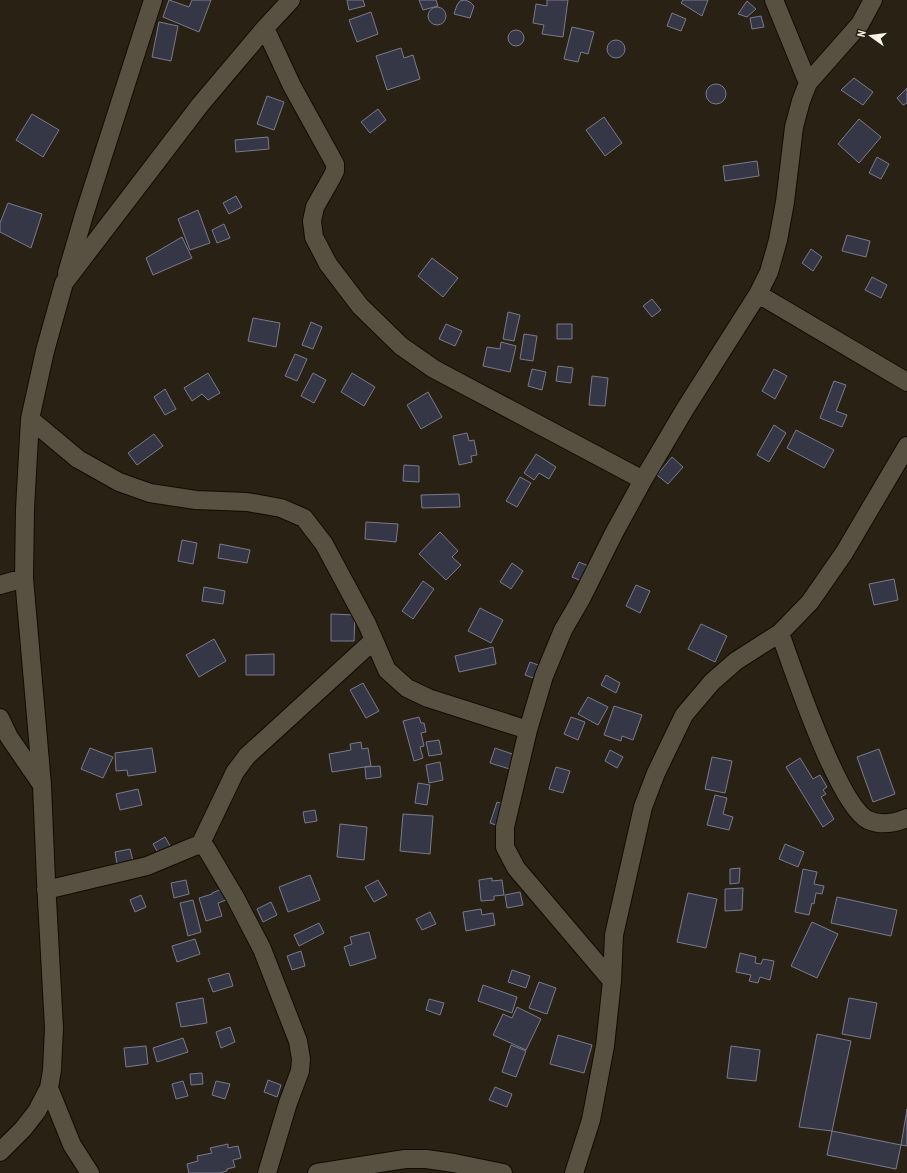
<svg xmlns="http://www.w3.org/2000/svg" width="907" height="1173" viewBox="0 0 907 1173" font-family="'PT Sans Narrow',sans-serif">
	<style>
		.building { fill: #363746; stroke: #797a8b }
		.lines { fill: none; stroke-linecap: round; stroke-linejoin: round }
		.minor-casing { stroke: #110b02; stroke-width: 20 }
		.minor { stroke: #585142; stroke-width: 18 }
	</style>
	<rect width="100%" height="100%" fill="#292214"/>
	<path class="building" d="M 169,0 L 189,7 L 192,0 L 211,0 L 199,32 L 163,17 Z
		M 347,0 L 363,0 L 365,6 L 349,10 Z
		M 419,0 L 436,0 L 438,6 L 423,10 Z
		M 465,0 L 470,2 L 474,6 L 470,18 L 454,14 L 457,5 L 460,1 Z
		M 547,0 L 568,0 L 563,37 L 542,34 L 544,25 L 533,23 L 536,4 L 547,6 Z
		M 683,0 L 708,0 L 702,16 L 681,3 Z
		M 747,1 L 756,9 L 747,17 L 738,14 Z
		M428 16a9 9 0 1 1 18 0a9 9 0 1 1-18 0Z
		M 371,12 L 378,34 L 357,42 L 349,20 Z
		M 672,13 L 686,19 L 681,31 L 667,26 Z
		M 761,16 L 764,27 L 752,29 L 750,18 Z
		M 159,22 L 178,26 L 171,61 L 152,57 Z
		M 572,27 L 594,32 L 588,54 L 581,52 L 578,62 L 564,59 Z
		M508 38a8 8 0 1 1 16 0a8 8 0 1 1-16 0Z
		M607 49a9 9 0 1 1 18 0a9 9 0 1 1-18 0Z
		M 401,48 L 404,58 L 413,55 L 420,79 L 387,90 L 376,56 Z
		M 854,78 L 873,92 L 863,105 L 841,90 Z
		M706 94a10 10 0 1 1 20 0a10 10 0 1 1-20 0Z
		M 907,88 L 907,103 L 903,105 L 897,98 Z
		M 267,96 L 284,102 L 274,130 L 257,124 Z
		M 378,109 L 386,120 L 370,133 L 361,122 Z
		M 32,114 L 59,130 L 43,157 L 16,140 Z
		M 604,117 L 622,143 L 605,156 L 586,130 Z
		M 859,119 L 881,137 L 859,163 L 838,144 Z
		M 268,137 L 269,149 L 236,152 L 235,140 Z
		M 877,157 L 889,164 L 881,179 L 869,173 Z
		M 757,161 L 759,176 L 725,181 L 723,166 Z
		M 236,196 L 242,207 L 229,214 L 223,203 Z
		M 8,203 L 42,214 L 31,248 L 0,232 L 0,223 Z
		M 198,210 L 210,243 L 190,250 L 178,219 Z
		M 224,224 L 230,238 L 217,243 L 212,230 Z
		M 847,235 L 870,241 L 866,257 L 842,251 Z
		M 182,237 L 192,258 L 153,275 L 146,258 Z
		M 811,249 L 822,257 L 813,271 L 802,263 Z
		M 432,258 L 458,278 L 443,297 L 418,276 Z
		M 872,277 L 887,285 L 881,298 L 865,290 Z
		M 652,299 L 661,310 L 652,317 L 643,306 Z
		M 508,312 L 520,315 L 514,341 L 503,339 Z
		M 253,318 L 280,323 L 276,347 L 248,341 Z
		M 311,322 L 322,327 L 313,349 L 302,345 Z
		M 446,324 L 462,331 L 455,346 L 439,339 Z
		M 557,324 L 572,324 L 572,339 L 557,339 Z
		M 524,334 L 537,336 L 533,361 L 520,359 Z
		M 501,342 L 516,346 L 510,372 L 483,366 L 487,347 L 500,349 Z
		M 295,354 L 307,359 L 297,381 L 285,376 Z
		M 558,366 L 573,368 L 571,383 L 556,381 Z
		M 532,369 L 546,372 L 542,390 L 528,386 Z
		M 774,369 L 787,376 L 775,399 L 762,391 Z
		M 208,373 L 220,393 L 208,400 L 202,394 L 192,401 L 184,388 Z
		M 313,373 L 326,380 L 314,403 L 301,396 Z
		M 352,373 L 375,387 L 364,406 L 341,392 Z
		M 592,376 L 608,378 L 605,406 L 589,405 Z
		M 834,381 L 846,385 L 836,411 L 847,415 L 842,427 L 820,418 Z
		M 165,389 L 176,409 L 165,415 L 154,397 Z
		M 428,392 L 442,417 L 421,429 L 407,405 Z
		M 774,425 L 786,433 L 769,462 L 757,455 Z
		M 796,430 L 834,450 L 824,468 L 787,448 Z
		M 467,433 L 469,441 L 474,440 L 477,455 L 471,456 L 472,462 L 459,465 L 453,436 Z
		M 154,434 L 163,446 L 137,465 L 128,453 Z
		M 536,454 L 556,467 L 549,479 L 539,473 L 534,480 L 524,473 Z
		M 672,457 L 683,467 L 668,484 L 657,475 Z
		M 404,465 L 419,466 L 419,482 L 403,481 Z
		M 520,477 L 531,483 L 517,507 L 506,501 Z
		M 459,494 L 460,507 L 422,508 L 421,495 Z
		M 366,522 L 398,524 L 396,542 L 365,539 Z
		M 440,532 L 458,551 L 452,557 L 461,565 L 446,580 L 419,554 Z
		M 182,540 L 197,543 L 193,564 L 178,561 Z
		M 220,544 L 250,550 L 247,563 L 218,558 Z
		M 579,562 L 593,568 L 586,583 L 572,577 Z
		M 512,563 L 523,571 L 511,589 L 500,582 Z
		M 894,579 L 898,600 L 874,605 L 869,584 Z
		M 423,581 L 434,589 L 413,619 L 402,611 Z
		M 636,585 L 650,591 L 640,613 L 626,606 Z
		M 204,587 L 225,591 L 223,604 L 202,601 Z
		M 480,608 L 503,620 L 491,643 L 468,631 Z
		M 331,614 L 355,615 L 354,641 L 331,641 Z
		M 701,624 L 727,636 L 715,662 L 688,649 Z
		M 214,639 L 226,661 L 199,677 L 186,655 Z
		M 493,647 L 496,664 L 459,672 L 455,656 Z
		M 274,654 L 274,675 L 246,675 L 246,655 Z
		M 530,662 L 541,666 L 536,679 L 525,675 Z
		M 606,675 L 620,683 L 616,693 L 601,685 Z
		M 363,683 L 379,711 L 366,718 L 350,690 Z
		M 588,697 L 608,707 L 598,725 L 578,714 Z
		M 614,706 L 642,715 L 633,740 L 622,736 L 621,741 L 604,735 Z
		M 419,717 L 421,723 L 424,723 L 426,732 L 421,733 L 424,746 L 420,747 L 423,758 L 414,761 L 403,721 Z
		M 571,717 L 585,722 L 578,740 L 564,734 Z
		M 439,740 L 442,754 L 429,756 L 426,742 Z
		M 361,742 L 362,749 L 368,748 L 371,766 L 332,772 L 329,754 L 351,750 L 350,744 Z
		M 90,748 L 113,757 L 103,778 L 81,769 Z
		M 152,748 L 156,772 L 128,776 L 127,770 L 116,771 L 115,753 Z
		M 495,748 L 518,756 L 513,770 L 490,763 Z
		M 879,749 L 895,794 L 873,802 L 857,757 Z
		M 610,750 L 623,757 L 617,768 L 605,761 Z
		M 712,757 L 732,761 L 725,793 L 705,789 Z
		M 800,758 L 813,779 L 820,775 L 827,787 L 823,790 L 826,794 L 821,797 L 834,819 L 823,827 L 786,767 Z
		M 440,762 L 443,780 L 429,783 L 426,765 Z
		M 380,766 L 381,777 L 366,779 L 365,767 Z
		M 556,767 L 570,771 L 563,793 L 549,789 Z
		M 418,783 L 430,785 L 427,805 L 415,803 Z
		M 138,789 L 142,805 L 120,810 L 116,794 Z
		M 715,795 L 727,798 L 723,814 L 733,817 L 729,830 L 707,825 Z
		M 497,802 L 509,806 L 502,827 L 490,823 Z
		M 315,810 L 317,821 L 305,823 L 303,812 Z
		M 403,814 L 433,816 L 430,854 L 400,851 Z
		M 340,824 L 367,827 L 364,860 L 337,857 Z
		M 165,837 L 172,849 L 160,856 L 153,844 Z
		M 785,844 L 804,852 L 798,867 L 779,859 Z
		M 130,849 L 133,861 L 117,864 L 115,852 Z
		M 740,868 L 739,883 L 730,884 L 730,869 Z
		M 803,869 L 817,872 L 814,884 L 824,886 L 822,894 L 816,893 L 814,904 L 812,903 L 809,915 L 795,912 Z
		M 310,875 L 320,900 L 288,912 L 279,887 Z
		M 492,878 L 492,881 L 502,880 L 504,895 L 494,896 L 494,900 L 481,901 L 479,880 Z
		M 186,880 L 189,894 L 174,898 L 171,883 Z
		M 378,880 L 387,895 L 374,902 L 365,887 Z
		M 224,888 L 229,899 L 218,903 L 222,916 L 206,921 L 199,898 L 212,894 L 212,893 Z
		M 743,888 L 742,910 L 725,911 L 725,889 Z
		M 520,892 L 523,905 L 507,908 L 505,895 Z
		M 688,893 L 717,899 L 706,948 L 677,942 Z
		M 141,895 L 146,907 L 135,912 L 130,900 Z
		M 837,897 L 897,910 L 891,936 L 831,923 Z
		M 193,900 L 201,932 L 188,936 L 180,903 Z
		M 271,902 L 277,915 L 263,922 L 257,909 Z
		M 481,909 L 482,915 L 493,913 L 495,925 L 466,931 L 463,912 Z
		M 430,912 L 436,924 L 422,930 L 416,919 Z
		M 812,922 L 838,934 L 817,978 L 791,966 Z
		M 319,923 L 324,933 L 299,946 L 294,935 Z
		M 369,932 L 376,958 L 350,966 L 344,947 L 352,944 L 350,937 Z
		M 195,939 L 200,954 L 177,962 L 172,946 Z
		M 301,951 L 305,966 L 292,970 L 287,956 Z
		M 740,953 L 756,957 L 755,963 L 761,964 L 763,959 L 774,961 L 770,980 L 760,977 L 758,983 L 749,981 L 751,975 L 736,972 Z
		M 512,970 L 530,976 L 526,988 L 508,982 Z
		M 229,973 L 233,986 L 213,992 L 208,979 Z
		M 539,982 L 556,988 L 547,1014 L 529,1008 Z
		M 483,985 L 517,997 L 512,1013 L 478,1001 Z
		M 203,998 L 207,1023 L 181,1027 L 176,1003 Z
		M 849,998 L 877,1003 L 870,1039 L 842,1034 Z
		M 429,999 L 444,1003 L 440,1015 L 426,1010 Z
		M 517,1007 L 541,1019 L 526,1050 L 493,1035 L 503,1014 L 512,1018 Z
		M 230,1027 L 235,1042 L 221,1048 L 216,1032 Z
		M 817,1034 L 851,1041 L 832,1131 L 799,1127 Z
		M 558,1035 L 592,1045 L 584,1073 L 550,1064 Z
		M 183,1038 L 188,1052 L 157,1062 L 153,1048 Z
		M 511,1045 L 526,1051 L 516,1077 L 502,1072 Z
		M 146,1046 L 148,1064 L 126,1067 L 124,1048 Z
		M 731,1046 L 760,1050 L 756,1081 L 727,1078 Z
		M 202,1073 L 203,1084 L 191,1085 L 190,1074 Z
		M 268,1080 L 281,1085 L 277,1097 L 264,1092 Z
		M 183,1081 L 188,1096 L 176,1099 L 172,1084 Z
		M 216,1081 L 230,1084 L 225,1099 L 212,1095 Z
		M 495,1087 L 512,1094 L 507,1107 L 489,1100 Z
		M 907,1109 L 907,1146 L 901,1145 Z
		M 832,1131 L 901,1145 L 896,1169 L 827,1155 Z
		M 228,1144 L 228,1148 L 238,1146 L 241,1158 L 233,1160 L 235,1167 L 227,1169 L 227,1171 L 219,1173 L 189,1173 L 187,1164 L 198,1161 L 197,1156 L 212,1153 L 210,1148 Z"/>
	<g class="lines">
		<defs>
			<path id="minor" d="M 774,0 L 808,83
				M 265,28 L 292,86 L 335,164 L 335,171 L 332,177 L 315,207 L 312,221 L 314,237 L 328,264 L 360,306 L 401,346 L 434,369 L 643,480
				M 67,273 L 84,215 L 153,0
				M 758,294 L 907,382
				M 30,419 L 78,459 L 119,482 L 150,493 L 196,500 L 247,502 L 281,508 L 304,518 L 324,544 L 367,624 L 387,670 L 407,688 L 428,698 L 528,730
				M 0,585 L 24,578
				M 780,633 C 793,669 838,805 868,820 C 881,826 895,823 907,818
				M 0,718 L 9,737 L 42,785
				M 200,845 L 235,772 L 247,756 L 374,640
				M 46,890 L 147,866 L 195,846 L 200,845 L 206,848 L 235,897 L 262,949 L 298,1041 L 301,1059 L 300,1071 L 288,1103 L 267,1173
				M 612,981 L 516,868 L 505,847 L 505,827 L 528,730 L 544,676 L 563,630 L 581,599 L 614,533 L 643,480 L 685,409 L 758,294 L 769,272 L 778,240 L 785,202 L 794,127 L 801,101 L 808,83 L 860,24 L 873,0
				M 49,1088 L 72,1145 L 90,1173
				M 0,1152 L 23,1129 L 37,1111 L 49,1088 L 52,1070 L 54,1028 L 46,881 L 42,785 L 24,578 L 25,509 L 30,419 L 45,351 L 64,283 L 200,105 L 265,28 L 291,0
				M 317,1173 L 405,1159 L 426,1159 L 454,1163 L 503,1173
				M 574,1173 L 591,1120 L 605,1046 L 612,981 L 614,935 L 643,807 L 656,773 L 684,715 L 712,682 L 736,661 L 780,633 L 810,602 L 844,553 L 907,446"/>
		</defs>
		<use href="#minor" class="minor-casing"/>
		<use href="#minor" class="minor"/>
	</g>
	<g transform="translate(871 36) rotate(284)" stroke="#292214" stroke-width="3" paint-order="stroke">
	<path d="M0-3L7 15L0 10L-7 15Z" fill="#f8f4eb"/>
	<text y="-6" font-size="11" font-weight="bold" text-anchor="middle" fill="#f8f4eb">N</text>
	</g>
</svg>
